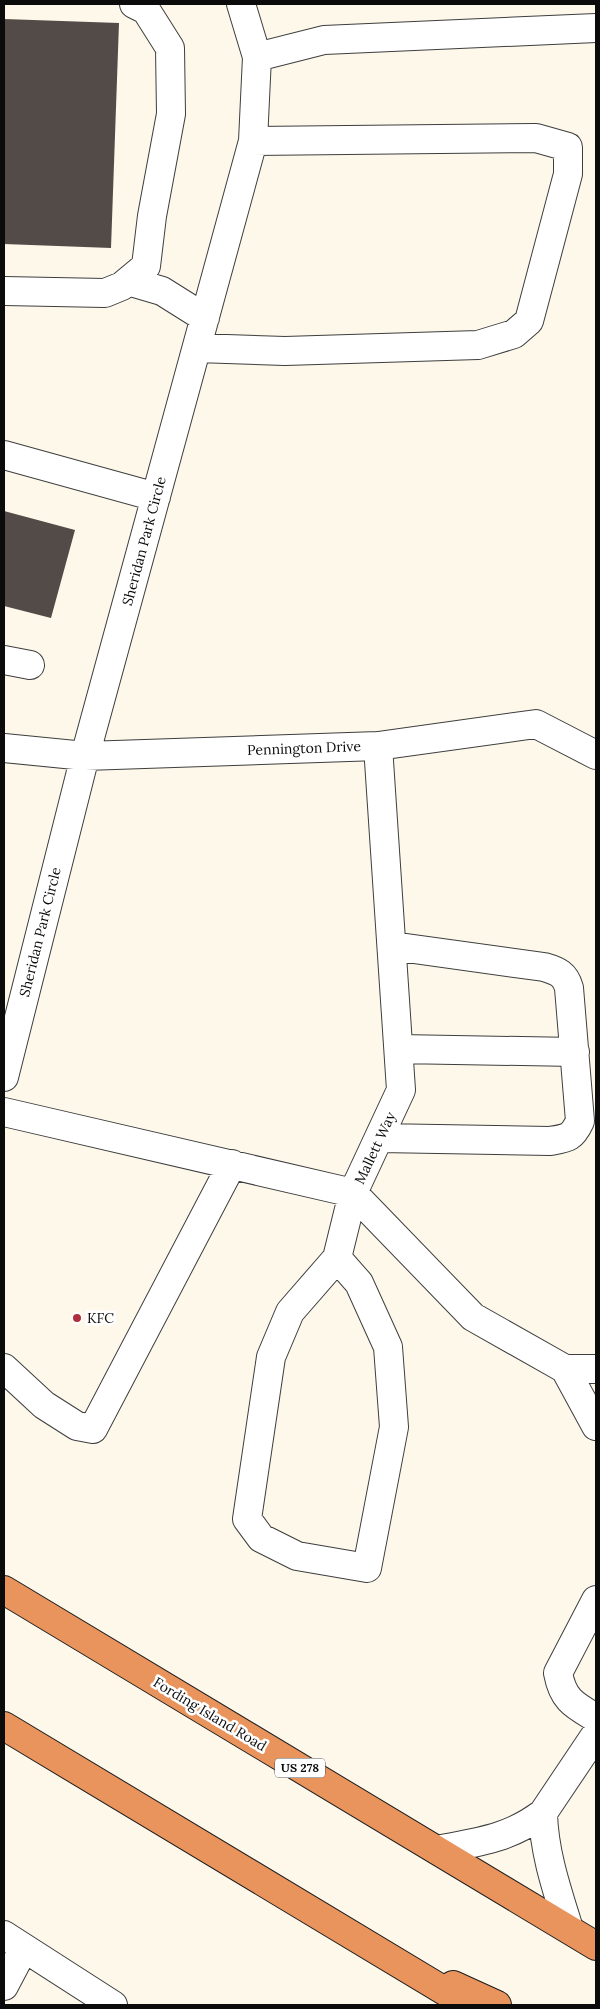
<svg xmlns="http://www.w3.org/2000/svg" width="600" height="2009" viewBox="0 0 600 2009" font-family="Lora,serif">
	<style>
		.building { fill: #534b48 }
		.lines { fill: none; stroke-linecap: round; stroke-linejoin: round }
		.minor-casing { stroke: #3e3e3e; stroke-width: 30 }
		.highway-casing { stroke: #1c1c1c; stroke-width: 30 }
		.minor { stroke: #fff; stroke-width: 28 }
		.highway { stroke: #e9945d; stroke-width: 28 }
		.poi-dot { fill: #af2e3d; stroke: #fff; stroke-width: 2 }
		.labels { text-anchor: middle; stroke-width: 5; stroke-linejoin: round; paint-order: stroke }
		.shield { fill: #fff; stroke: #545454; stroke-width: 1 }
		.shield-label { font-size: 12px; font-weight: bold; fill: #0b0b0b }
		.street-label { font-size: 14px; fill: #0b0b0b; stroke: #fff }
		.poi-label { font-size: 14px; fill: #0b0b0b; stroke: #fff; text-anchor: start }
	</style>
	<rect width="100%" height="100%" fill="#fdf8ea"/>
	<path class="building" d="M 4,19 L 119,23 L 111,248 L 4,244 Z
		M 4,511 L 75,530 L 51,618 L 4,606 Z"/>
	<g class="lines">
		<defs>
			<path id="minor" d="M 257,57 L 324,40 L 596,28
				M 128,281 L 162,291 L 205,318
				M 4,291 L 105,293 L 122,286 L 146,266 L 152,216 L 171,114 L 170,48 L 146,10 L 134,4
				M 197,348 L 285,351 L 478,345 L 514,334 L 529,321 L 568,174 L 568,147 L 536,138 L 253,141
				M 4,455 L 156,497
				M 4,660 L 30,665
				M 4,748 L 85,756 L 378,746 L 536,724 L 596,755
				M 399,1049 L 575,1052
				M 4,1077 L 85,756 L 253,141 L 257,57 L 241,4
				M 4,1112 L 353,1193 L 401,1090 L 378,746
				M 380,1138 L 550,1141 C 568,1138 572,1138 580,1121 L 569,988 C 565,974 558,971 544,967 L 392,946
				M 353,1193 L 473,1317 L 565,1369 L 596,1426
				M 337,1258 L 359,1283 L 388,1347 L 394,1427 L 367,1568 L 297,1556 L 261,1538 L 247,1519 L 271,1357 L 290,1312 L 337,1258 L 353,1193
				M 4,1368 L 44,1405 L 77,1426 L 93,1429 L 232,1164
				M 565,1369 L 596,1369
				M 596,1600 L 558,1673 C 563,1700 574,1705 596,1718
				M 543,1813 L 596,1734
				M 437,1850 C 478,1842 509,1839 543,1813 C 544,1853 557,1890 569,1929
				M 4,1935 L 113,2005
				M 4,1986 L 24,1948"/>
			<path id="highway" d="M 4,1590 L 596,1946
				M 4,1726 L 468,2005
				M 453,1985 L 497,2005"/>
		</defs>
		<use href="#minor" class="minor-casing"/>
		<use href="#highway" class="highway-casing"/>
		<use href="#minor" class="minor"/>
		<use href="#highway" class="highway"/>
	</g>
	<circle class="poi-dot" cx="77" cy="1318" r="5"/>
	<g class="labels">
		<rect class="shield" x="275" y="1758.5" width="50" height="19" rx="4"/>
		<g class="shield-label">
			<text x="300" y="1772">US 278</text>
		</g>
		<g class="street-label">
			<text transform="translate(144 541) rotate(-75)" y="5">Sheridan Park Circle</text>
			<text transform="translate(304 748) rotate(-2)" y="5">Pennington Drive</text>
			<text transform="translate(40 932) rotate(-76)" y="5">Sheridan Park Circle</text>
			<text transform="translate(375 1148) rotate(-65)" y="5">Mallett Way</text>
			<text transform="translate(210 1714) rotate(31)" y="5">Fording Island Road</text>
		</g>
		<g class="poi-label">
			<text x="87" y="1323">KFC</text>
		</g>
	</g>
	<rect width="600" height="2009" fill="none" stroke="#0b0b0b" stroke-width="10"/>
</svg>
